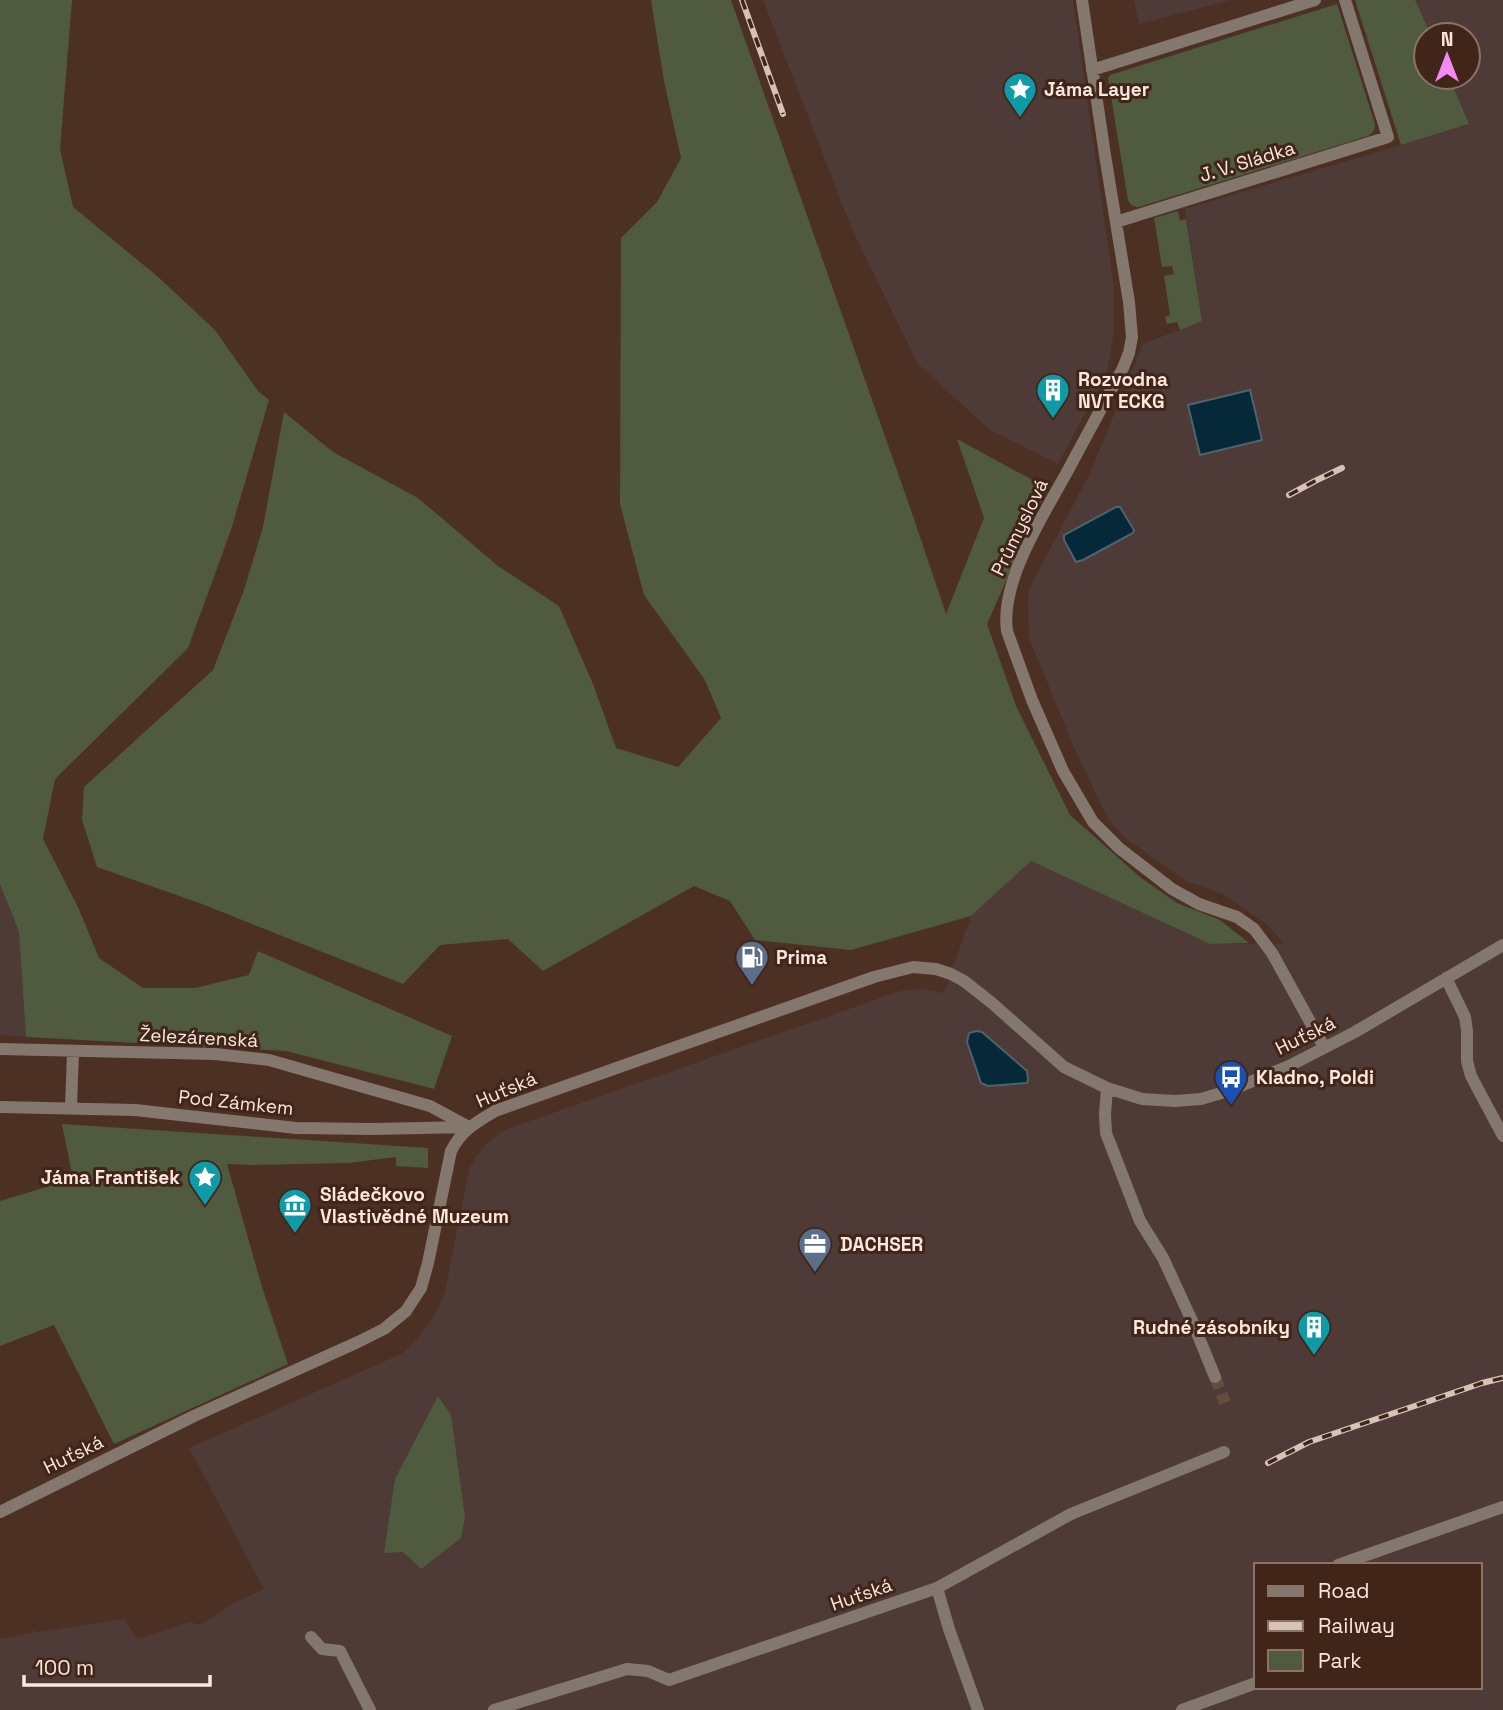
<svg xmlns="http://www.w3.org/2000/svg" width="1503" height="1710" viewBox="0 0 1503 1710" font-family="'Space Grotesk',sans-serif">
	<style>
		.industrial { fill: #4e3a36; fill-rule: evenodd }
		.green { fill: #505a3f }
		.water { fill: #062939; stroke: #50626b; stroke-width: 2 }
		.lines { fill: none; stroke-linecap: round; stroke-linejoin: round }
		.minor-tunnel { stroke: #664b3f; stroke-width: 12; stroke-dasharray: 12 6; stroke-linecap: butt }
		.minor { stroke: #84776e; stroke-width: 12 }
		.rail-casing { stroke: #d7c2b9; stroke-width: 6 }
		.rail { stroke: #412519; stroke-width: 3.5; stroke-dasharray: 10; stroke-linecap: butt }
		.labels { text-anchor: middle; stroke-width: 6; stroke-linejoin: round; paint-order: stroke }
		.poi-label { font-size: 19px; font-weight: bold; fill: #fbe7df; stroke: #412519; text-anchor: start }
		.street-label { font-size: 19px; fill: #fbe7df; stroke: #412519 }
	</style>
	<rect width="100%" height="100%" fill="#4c3023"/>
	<path class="industrial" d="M 763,0 L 1073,0 L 1114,287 L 1114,333 L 1107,372 L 1058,464 L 990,430 L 918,364 L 851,227 Z
		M 1134,0 L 1231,0 L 1139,24 Z
		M 1414,0 L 1503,0 L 1503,1710 L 0,1710 L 0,1639 L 32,1633 L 33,1630 L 38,1632 L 124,1619 L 138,1639 L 190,1622 L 201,1625 L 234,1603 L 264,1589 L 189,1448 L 403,1353 L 416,1340 L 433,1318 L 445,1292 L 466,1184 L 470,1167 L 476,1157 L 487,1143 L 502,1132 L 510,1128 L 900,991 L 922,989 L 944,993 L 971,916 L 1031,861 L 1210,944 L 1284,944 L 1269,926 L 1223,894 L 1188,882 L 1124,837 L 1108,819 L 1076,752 L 1029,638 L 1028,591 L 1090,473 L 1143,344 L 1202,321 L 1185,209 L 1468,125 L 1448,77 L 1468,77 L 1468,35 L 1429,35 ZM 1256,1565 L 1480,1565 L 1480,1687 L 1256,1687 Z
		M 0,884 L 19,932 L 26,1037 L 0,1035 Z"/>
	<path class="green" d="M 0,0 L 72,0 L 60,149 L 73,207 L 157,276 L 215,330 L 258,391 L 269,400 L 231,530 L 188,648 L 55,779 L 43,839 L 78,907 L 99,958 L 143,988 L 195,988 L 249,975 L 258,951 L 452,1036 L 434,1089 L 286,1051 L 26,1037 L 19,932 L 0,884 Z
		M 651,0 L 731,0 L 912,513 L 946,614 L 984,518 L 957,439 L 1047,488 L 987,624 L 1016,706 L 1070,815 L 1140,877 L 1177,903 L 1220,920 L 1249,943 L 1210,944 L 1031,861 L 971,916 L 851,950 L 755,940 L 730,901 L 694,886 L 543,971 L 508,939 L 440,945 L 403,984 L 202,904 L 97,867 L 82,820 L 84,787 L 213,670 L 244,590 L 263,527 L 284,412 L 333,452 L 418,498 L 498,566 L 559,606 L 593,684 L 616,748 L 678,767 L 721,718 L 705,680 L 644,595 L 620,504 L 621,238 L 657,202 L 681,158 L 664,81 Z
		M 1355,0 L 1415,0 L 1431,35 L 1426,35 L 1426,77 L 1449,77 L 1469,124 L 1401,145 Z
		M 1337,4 L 1375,124 C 1375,130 1373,133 1368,136 L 1139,207 C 1134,207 1130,205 1128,200 L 1108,78 L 1110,75 Z
		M 1178,211 L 1180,221 L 1186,219 L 1202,321 L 1180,330 L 1177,322 L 1167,324 L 1165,317 L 1170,315 L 1164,276 L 1174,274 L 1172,266 L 1162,267 L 1154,218 Z
		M 62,1124 L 428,1148 L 428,1168 L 396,1166 L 396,1157 L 348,1163 L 254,1165 L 227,1164 L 262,1287 L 288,1364 L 114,1444 L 54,1325 L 0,1346 L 0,1201 L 73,1179 Z
		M 438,1396 L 451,1415 L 465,1517 L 461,1538 L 421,1569 L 403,1552 L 384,1553 L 395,1479 Z"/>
	<path class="water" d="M 1250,390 L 1262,440 L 1200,455 L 1188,405 Z
		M 1116,507 L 1120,507 L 1134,530 L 1133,533 L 1083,560 L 1076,562 L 1064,540 L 1064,535 Z
		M 977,1031 L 982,1032 L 1027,1071 L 1028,1079 L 1027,1083 L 988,1086 L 981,1083 L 967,1042 L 969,1033 Z"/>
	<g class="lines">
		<path class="minor-tunnel" d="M 1215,1377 L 1225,1403"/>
		<path class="minor" d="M 1082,0 L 1105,155 L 1129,302 L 1132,337 L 1129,353 L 1123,368 C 1104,403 1085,438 1067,472 C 1043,516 1000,581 1007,631 L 1032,700 L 1063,771 L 1093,822 L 1119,848 L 1172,889 L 1199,904 L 1237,917 L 1254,929 L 1272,953 L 1324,1047
			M 1092,70 L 1315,0
			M 1116,222 L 1388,137 L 1345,0
			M 1446,978 L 1465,1017 L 1467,1031 L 1467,1061 L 1471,1076 L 1503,1136
			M 0,1049 L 215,1054 L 269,1060 L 430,1106 L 469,1127
			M 1107,1088 L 1105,1114 L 1106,1133 L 1140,1221 L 1163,1258 L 1193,1323 L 1215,1377
			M 0,1107 L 135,1110 L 296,1128 L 373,1129 L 468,1127
			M 71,1107 L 73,1052
			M 0,1512 L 194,1416 L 358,1342 L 384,1329 L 406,1311 L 421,1288 L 428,1263 L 451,1151 C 462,1130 475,1123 495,1111 L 874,977 L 913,967 L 936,969 L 951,974 L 964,981 L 992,1003 L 1064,1067 L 1107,1088 L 1142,1099 L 1175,1101 L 1201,1099 L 1231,1090 L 1289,1066 L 1355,1032 L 1503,945
			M 1338,1565 L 1503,1507
			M 937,1588 L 949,1629 L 978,1710
			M 311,1637 L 322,1649 L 340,1651 L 370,1710
			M 494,1710 L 627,1669 L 648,1671 L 669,1680 L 937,1588 L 1071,1514 L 1224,1452
			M 1182,1710 L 1256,1683"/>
		<defs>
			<path id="rail" d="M 742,0 L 783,114
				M 1289,495 L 1315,481 L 1342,468
				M 1268,1463 L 1309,1442 L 1482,1383 L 1503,1378"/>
		</defs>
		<use href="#rail" class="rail-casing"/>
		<use href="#rail" class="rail"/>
	</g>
	<defs>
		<symbol id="sight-pin" viewBox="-11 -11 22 30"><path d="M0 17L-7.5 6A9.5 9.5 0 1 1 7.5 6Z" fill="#0f9aa8" stroke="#412519"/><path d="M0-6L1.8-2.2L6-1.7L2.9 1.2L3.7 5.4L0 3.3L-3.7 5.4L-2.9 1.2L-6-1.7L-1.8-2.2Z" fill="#fff"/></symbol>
		<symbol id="building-pin" viewBox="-11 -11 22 30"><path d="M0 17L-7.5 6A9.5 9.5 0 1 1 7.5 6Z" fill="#0f9aa8" stroke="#412519"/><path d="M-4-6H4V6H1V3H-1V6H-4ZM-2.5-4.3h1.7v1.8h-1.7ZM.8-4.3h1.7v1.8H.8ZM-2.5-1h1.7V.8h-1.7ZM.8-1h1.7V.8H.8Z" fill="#fff"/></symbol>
		<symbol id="fuel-pin" viewBox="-11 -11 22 30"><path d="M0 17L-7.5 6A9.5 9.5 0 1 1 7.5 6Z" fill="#5c6f8a" stroke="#412519"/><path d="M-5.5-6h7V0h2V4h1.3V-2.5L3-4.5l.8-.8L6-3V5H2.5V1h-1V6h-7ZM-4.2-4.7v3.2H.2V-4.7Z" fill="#fff"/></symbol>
		<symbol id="bus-pin" viewBox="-11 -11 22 30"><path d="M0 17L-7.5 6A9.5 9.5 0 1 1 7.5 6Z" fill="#1a4fb4" stroke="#412519"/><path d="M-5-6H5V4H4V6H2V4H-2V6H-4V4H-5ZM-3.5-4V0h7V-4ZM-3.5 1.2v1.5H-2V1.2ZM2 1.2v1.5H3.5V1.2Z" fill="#fff"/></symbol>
		<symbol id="museum-pin" viewBox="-11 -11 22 30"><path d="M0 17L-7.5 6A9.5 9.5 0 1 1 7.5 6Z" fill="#0f9aa8" stroke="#412519"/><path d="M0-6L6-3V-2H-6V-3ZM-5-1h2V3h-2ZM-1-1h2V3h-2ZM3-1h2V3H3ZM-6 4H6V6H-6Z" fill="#fff"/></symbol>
		<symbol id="office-pin" viewBox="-11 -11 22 30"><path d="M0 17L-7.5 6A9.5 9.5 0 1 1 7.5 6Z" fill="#5c6f8a" stroke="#412519"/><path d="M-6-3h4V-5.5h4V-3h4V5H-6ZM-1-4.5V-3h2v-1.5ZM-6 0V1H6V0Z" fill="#fff"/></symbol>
	</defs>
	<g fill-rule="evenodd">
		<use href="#sight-pin" x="1001" y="70" width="38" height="52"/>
		<use href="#building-pin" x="1034" y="371" width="38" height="52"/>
		<use href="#fuel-pin" x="733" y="938" width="38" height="52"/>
		<use href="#bus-pin" x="1212" y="1058" width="38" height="52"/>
		<use href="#sight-pin" x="186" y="1158" width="38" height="52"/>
		<use href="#museum-pin" x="276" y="1186" width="38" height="52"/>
		<use href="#office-pin" x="796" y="1225" width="38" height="52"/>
		<use href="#building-pin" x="1295" y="1308" width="38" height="52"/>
	</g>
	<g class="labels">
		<g class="poi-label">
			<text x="1044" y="96">Jáma Layer</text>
			<text x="1078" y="386">Rozvodna<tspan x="1078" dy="22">NVT ECKG</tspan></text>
			<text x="776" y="964">Prima</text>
			<text x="1256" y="1084">Kladno, Poldi</text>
			<text x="180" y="1184" text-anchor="end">Jáma František</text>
			<text x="320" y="1201">Sládečkovo<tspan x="320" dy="22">Vlastivědné Muzeum</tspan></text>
			<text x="840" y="1251">DACHSER</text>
			<text x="1290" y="1334" text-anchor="end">Rudné zásobníky</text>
		</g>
		<g class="street-label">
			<text transform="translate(1247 161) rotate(-17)" y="7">J. V. Sládka</text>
			<text transform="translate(1019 527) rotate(-64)" y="7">Průmyslová</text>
			<text transform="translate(1305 1035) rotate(-26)" y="7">Huťská</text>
			<text transform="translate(199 1037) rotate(3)" y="7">Železárenská</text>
			<text transform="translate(506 1089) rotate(-23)" y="7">Huťská</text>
			<text transform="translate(236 1102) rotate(6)" y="7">Pod Zámkem</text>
			<text transform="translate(73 1454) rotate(-26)" y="7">Huťská</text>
			<text transform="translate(861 1594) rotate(-19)" y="7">Huťská</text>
		</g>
	</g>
	<rect x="1254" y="1563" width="228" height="126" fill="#412519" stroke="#8b7368" stroke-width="2"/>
	<rect x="1268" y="1586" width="35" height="10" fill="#84776e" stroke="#8b7368" stroke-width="2"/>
	<text x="1318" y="1598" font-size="21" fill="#fbe7df">Road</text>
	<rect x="1268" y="1621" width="35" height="10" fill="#d7c2b9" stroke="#8b7368" stroke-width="2"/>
	<text x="1318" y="1633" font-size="21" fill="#fbe7df">Railway</text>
	<rect x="1268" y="1650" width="35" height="21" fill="#505a3f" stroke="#8b7368" stroke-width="2"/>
	<text x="1318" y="1668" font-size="21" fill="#fbe7df">Park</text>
	<g transform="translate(1447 56)"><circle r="33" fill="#412519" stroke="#8b7368" stroke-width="2"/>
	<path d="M0-5L12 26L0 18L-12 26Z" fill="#f18af4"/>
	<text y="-10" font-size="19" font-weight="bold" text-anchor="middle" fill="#fbe7df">N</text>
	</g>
	<path d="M24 1675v10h186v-10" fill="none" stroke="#fbe7df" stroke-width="3.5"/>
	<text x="35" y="1675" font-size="21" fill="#fbe7df" stroke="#412519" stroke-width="5" paint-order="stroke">100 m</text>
</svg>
